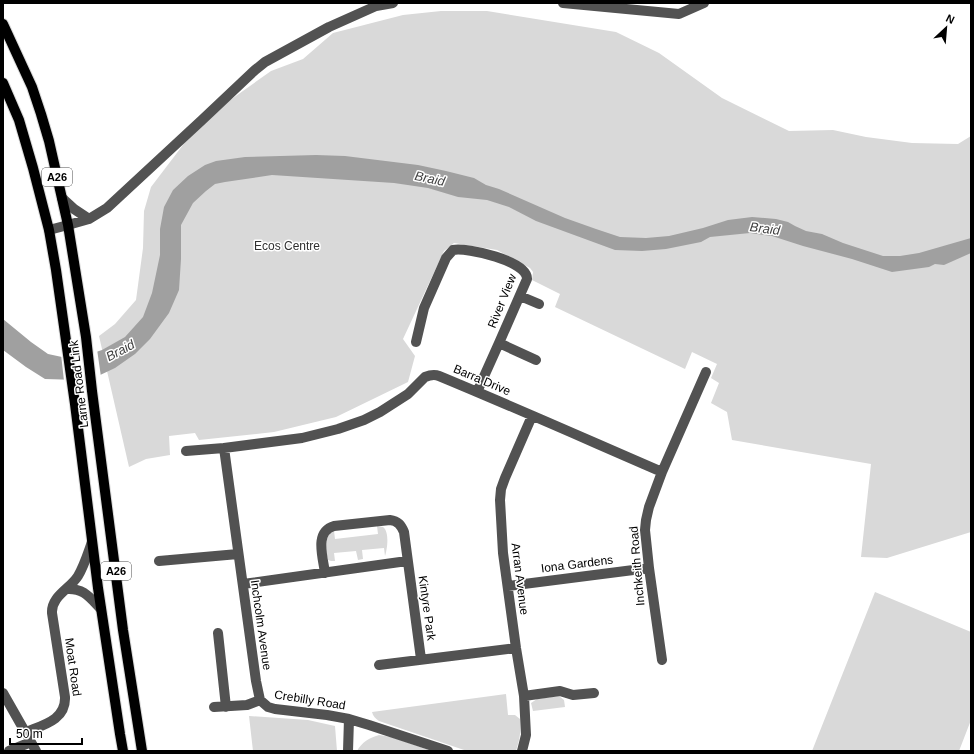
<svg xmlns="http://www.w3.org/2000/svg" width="974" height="754" viewBox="0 0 974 754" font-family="Arial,sans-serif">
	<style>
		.green { fill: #d9d9d9 }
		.water { fill: #a0a0a0 }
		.pier { fill: #fff }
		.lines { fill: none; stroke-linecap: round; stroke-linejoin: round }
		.major-casing { stroke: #dbdbdb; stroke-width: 12 }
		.minor { stroke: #525252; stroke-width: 10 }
		.major { stroke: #000; stroke-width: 10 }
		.labels { text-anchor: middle; stroke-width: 3; stroke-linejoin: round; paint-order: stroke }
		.shield { fill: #fff; stroke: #4c4c4c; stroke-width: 1 }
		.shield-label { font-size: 11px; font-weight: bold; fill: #000 }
		.park-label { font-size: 12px; fill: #303030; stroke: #fff }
		.street-label { font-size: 12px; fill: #000; stroke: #fff }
		.water-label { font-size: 13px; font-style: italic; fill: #414141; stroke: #fff }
	</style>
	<rect width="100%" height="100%" fill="#fff"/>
	<path class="green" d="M 441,11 L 487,11 L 616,32 L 659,53 L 722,98 L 789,131 L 833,130 L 866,137 L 912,143 L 958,144 L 971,136 L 971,532 L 887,558 L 861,557 L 871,464 L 732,440 L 727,412 L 711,403 L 719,383 L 711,378 L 717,364 L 692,352 L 685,369 L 555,307 L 560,294 L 532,280 L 533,272 L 530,268 L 497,250 L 454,243 L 444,251 L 403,339 L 415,356 L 408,382 L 336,417 L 274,432 L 199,440 L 195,433 L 169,436 L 170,455 L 146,459 L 129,467 L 99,336 L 115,324 L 136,300 L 143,248 L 144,211 L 151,187 L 202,120 L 271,71 L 303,59 L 333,33 L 403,15 Z
		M 377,526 C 377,526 383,527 383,527 C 390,532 387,550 385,556 L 384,548 L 362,550 L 363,559 L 358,560 L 356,551 L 334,553 L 335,561 L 331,561 L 328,560 C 325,549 323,538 334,531 L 335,539 L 378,534 Z
		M 875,592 L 971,632 L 971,720 L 959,751 L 812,751 Z
		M 506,694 L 508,715 L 515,715 L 520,719 C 521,732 520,738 516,751 L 467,751 L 379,721 C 375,718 373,716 372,712 Z
		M 559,696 L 564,700 L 565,707 L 533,711 L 531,703 L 537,699 Z
		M 249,716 L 308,720 L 335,726 L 337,751 L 253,751 Z
		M 379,735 L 391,737 L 432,751 L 357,751 C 362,742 369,738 379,735 Z"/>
	<path class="water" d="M 316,155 L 345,156 L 418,165 L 446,171 L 474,178 L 486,185 L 499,189 L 565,218 L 596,229 L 620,237 L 646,238 L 669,236 L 703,228 L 728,220 L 752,217 L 776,219 L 788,222 L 795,226 L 806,231 L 822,234 L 843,243 L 883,256 L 900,256 L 919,253 L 971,238 L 971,253 L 944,265 L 935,264 L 929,267 L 892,272 L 852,259 L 803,246 L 772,236 L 750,233 L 710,237 L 701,242 L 666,249 L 642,251 L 615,250 L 536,221 L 509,207 L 487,200 L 458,197 L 428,188 L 394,183 L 272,175 L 225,182 L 215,184 L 206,191 L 193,203 L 181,225 L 181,259 L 179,290 L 169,313 L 150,339 L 135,354 L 115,368 L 98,376 L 78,380 L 45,379 L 26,367 L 3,350 L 3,319 L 31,342 L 48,354 L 62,357 L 84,356 L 102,350 L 125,337 L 143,317 L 152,293 L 160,255 L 160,229 L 164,207 L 173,190 L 188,176 L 205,165 L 216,161 L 245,157 Z"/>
	<path class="pier" d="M 97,349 L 101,377 L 78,382 L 64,381 L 61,354 L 84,354 Z"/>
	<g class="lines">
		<defs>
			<path id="major" d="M 3,24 L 32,87 L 41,114 L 49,141 L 68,225 L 86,337 L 92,391 L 123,630 L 142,751
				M 3,83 L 19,120 L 33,168 L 49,230 L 56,270 L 75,404 L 98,588 L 120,734 L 123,751"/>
		</defs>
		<use href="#major" class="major-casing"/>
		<path class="minor" d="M 563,3 L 679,14 L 704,3
			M 62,198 L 74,209 L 89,219
			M 49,230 L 68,225 L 89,219 L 107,208 L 202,120 L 255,70 L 265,62 L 329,27 L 376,6 L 393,3
			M 520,296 L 539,304
			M 416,342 L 424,308 L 446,258 L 453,250 C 467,247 528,261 527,279 L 499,343 L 477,392
			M 499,343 L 536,360
			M 224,448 L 256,681 L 260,700
			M 186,451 L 224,448 L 302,438 L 338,429 L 364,420 L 380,412 L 408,394 L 425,377 C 430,375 434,374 439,376 C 514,407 588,440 662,472 L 706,372
			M 159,561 L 238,554
			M 325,573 C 323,557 314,532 334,526 L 390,520 C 398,521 401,525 404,532 L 421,659
			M 243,584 L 407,561
			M 508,586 L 649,568
			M 67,589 C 84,588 90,598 101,609
			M 218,633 L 226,707
			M 662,660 L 649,568 L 645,530 L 646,520 L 649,507 L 662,472
			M 379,665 L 516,648
			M 3,693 L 36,751
			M 524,696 L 560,691 L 573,695 L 594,693
			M 260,700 L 268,707 L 275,709 L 327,715 L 349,719 L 369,725 L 448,751
			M 214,707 L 247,705 L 260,700
			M 26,732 C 43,725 66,720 65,697 L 52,613 C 51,596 70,589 78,576 C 84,566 88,553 92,542
			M 9,751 L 31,742
			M 348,751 L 349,719
			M 522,751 L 526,735 L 524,696 L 516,648 L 503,553 L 500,500 L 501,489 L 505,478 L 532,416"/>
		<use href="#major" class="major"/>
	</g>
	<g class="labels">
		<g class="shield">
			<rect x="42" y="168" width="30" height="18" rx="3"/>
			<rect x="101" y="562" width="30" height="18" rx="3"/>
		</g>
		<g class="shield-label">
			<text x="57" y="181">A26</text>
			<text x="116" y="575">A26</text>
		</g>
		<g class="park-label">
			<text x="287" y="250">Ecos Centre</text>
		</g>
		<g class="street-label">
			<text transform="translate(502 301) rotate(-68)" y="4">River View</text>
			<text transform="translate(482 380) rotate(23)" y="4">Barra Drive</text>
			<text transform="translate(79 384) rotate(-97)" y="4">Larne Road Link</text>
			<text transform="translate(577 564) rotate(-7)" y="4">Iona Gardens</text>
			<text transform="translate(637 566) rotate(-95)" y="4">Inchkeith Road</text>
			<text transform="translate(520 579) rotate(83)" y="4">Arran Avenue</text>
			<text transform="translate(427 608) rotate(82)" y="4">Kintyre Park</text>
			<text transform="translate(261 625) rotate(82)" y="4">Inchcolm Avenue</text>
			<text transform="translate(73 667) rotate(82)" y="4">Moat Road</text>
			<text transform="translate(310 700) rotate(9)" y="4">Crebilly Road</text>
		</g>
		<g class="water-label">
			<text transform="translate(430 178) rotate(12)" y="5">Braid</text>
			<text transform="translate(765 228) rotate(7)" y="5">Braid</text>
			<text transform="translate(120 350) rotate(-28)" y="5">Braid</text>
		</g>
	</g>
	<rect width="974" height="754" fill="none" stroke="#000000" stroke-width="8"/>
	<g transform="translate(946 28) rotate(26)" stroke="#ffffff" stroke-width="3" paint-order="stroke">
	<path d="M0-3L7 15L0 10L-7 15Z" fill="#000000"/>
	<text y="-6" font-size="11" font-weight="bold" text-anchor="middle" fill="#000000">N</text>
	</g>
	<path d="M10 738v6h72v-6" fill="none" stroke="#000000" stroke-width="2"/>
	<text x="16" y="738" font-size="12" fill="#000000" stroke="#ffffff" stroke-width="3" paint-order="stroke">50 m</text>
</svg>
